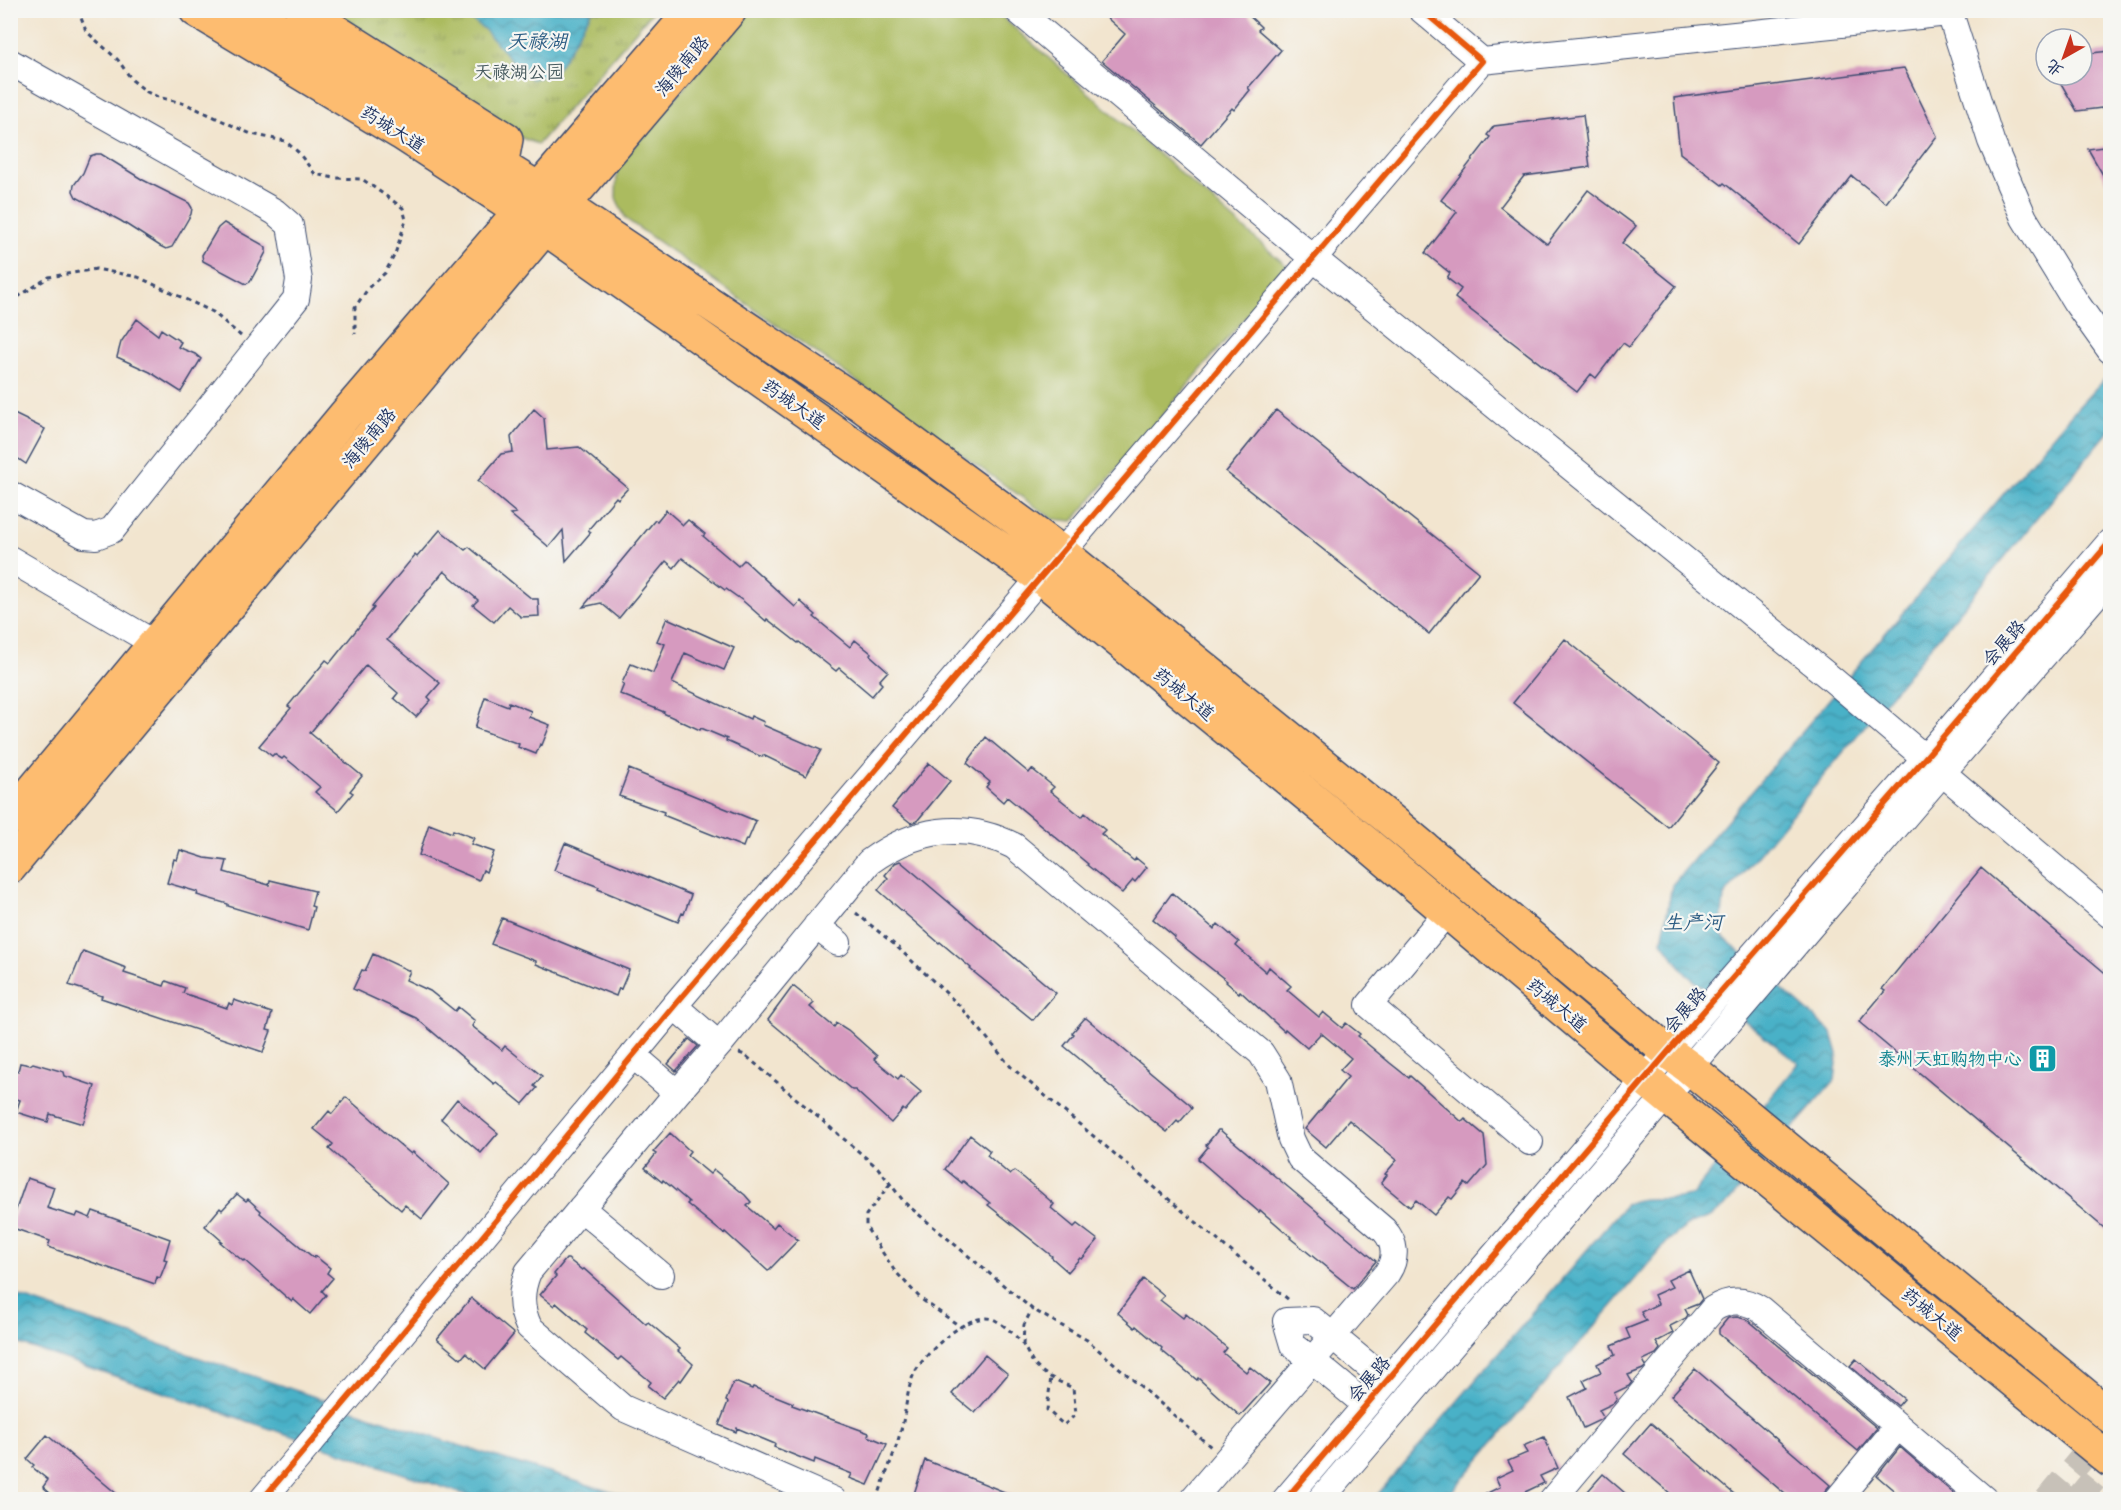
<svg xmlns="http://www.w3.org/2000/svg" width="2121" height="1510" viewBox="0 0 2121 1510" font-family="Mali,'LXGW WenKai TC',sans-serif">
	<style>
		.green { fill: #abbb5e; stroke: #63755e; stroke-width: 1.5 }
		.park { fill: url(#park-tufts); stroke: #63755e; stroke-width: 1.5 }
		.water { fill: url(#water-waves); stroke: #327092; stroke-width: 1.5 }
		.building { fill: #d69abf }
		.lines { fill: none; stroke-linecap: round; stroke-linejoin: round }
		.minor-tunnel { stroke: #c7c1b8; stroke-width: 26; stroke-dasharray: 26 13; stroke-linecap: butt }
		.minor-casing { stroke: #3b4a6f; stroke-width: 28 }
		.major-casing { stroke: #3b4a6f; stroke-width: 36 }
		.path { stroke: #3b4a6f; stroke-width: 3; stroke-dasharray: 4.5 4.5; stroke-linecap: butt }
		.minor { stroke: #fff; stroke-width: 26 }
		.major { stroke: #fdbc70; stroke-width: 33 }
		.cycleway-casing { stroke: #f6f6f2; stroke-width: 10 }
		.cycleway { stroke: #e8590c; stroke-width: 6 }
		.labels { text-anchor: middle; stroke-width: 4.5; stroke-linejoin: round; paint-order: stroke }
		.street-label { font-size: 18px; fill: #1b2f5e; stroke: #f6f6f2 }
		.park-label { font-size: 18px; fill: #46595e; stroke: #f6f6f2 }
		.culture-label { font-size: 18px; fill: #0d838f; stroke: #f6f6f2; text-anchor: end }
		.water-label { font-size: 20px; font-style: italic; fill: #2b5c83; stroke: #f6f6f2 }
	</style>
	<defs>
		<pattern id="park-tufts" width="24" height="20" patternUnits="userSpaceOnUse" patternTransform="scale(1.5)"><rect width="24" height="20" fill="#abbb5e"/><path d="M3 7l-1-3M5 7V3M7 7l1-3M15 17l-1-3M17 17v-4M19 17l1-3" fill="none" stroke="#8a9851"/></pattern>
		<pattern id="water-waves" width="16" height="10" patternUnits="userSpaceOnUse" patternTransform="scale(1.5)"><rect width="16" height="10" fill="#49b1c7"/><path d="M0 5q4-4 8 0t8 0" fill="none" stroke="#3c90a5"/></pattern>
	</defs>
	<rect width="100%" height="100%" fill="#f6f6f2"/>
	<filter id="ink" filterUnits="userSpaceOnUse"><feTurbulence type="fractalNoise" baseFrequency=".0167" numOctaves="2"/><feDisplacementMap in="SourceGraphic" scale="12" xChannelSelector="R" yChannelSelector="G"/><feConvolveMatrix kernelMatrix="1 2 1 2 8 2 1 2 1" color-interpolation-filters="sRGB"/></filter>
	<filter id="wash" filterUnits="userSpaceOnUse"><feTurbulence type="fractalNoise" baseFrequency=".008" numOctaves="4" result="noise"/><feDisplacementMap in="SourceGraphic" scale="24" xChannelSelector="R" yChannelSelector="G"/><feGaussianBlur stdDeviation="1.35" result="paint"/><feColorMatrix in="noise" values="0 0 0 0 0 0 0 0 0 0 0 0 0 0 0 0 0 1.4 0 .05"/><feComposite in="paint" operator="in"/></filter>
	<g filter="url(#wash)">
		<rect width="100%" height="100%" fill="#f2e5cf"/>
		<path class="green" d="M 750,11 L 903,11 L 912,19 L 920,11 L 995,11 L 1288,267 L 1073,521 L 1053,519 L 626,219 L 616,198 L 617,166 Z"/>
		<path class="park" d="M 310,11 L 653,11 L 538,144 L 492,127 Z"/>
		<path class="water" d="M 459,11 L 592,11 C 578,32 569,54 553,74 L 531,79 L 511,60 L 484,29 Z
			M 2110,373 L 2110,430 L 1724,896 L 1720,934 L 1832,1033 L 1838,1054 L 1835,1080 L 1724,1207 L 1710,1217 L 1688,1225 L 1669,1240 L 1445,1499 L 1373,1500 L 1626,1204 C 1648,1193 1669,1204 1692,1195 L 1798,1063 L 1686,974 L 1662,941 L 1672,885 L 2067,419 Z
			M 11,1294 L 445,1441 L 634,1499 L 478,1499 L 11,1341 Z"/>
		<g id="blocks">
			<path class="building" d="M 1098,10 L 1243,10 L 1261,27 L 1258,30 L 1281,50 L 1248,88 L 1250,90 L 1234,110 L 1232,108 L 1201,144 L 1102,61 L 1125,34 Z
				M 2110,51 L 2110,107 L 2077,111 L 2056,75 L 2082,75 L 2082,54 Z
				M 1904,68 L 1937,136 L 1886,203 L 1852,176 L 1799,244 L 1724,183 L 1722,185 L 1680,153 L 1674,98 Z
				M 1583,115 L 1590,167 L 1524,176 L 1500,207 L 1547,244 L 1588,190 L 1636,226 L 1622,243 L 1676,286 L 1629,347 L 1623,343 L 1596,378 L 1591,374 L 1577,392 L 1455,298 L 1461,289 L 1447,278 L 1450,273 L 1425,253 L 1457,212 L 1441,200 L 1490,137 L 1487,135 L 1494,126 Z
				M 2110,146 L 2110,187 L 2088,149 Z
				M 96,154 L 101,154 L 143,180 L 189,203 L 192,208 L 191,214 L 172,247 L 166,249 L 160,246 L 121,221 L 76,197 L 73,191 L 74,185 L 83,173 L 90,156 Z
				M 224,223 L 263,245 L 266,248 L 266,252 L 250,282 L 246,284 L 203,261 L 202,255 L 218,228 Z
				M 137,319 L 158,335 L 161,329 L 181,342 L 178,347 L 195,354 L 201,359 L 181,392 L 150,372 L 117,357 L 121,342 Z
				M 534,409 L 544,418 L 547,450 L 579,447 L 628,488 L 618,499 L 616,497 L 588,530 L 591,532 L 566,561 L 563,530 L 549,547 L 510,514 L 516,513 L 478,481 L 501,454 L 513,452 L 511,437 Z
				M 1276,410 L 1479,572 L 1429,634 L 1226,472 Z
				M 10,412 L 45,429 L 26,464 L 10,453 Z
				M 666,510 L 683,525 L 688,520 L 705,534 L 703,536 L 738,566 L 744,560 L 795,607 L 800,601 L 816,615 L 814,617 L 850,647 L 855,640 L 871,653 L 870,655 L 888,671 L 879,681 L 882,684 L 872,696 L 839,668 L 836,671 L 799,642 L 798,643 L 767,619 L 766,621 L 743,601 L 726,589 L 725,590 L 682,558 L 674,568 L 666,561 L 619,618 L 601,603 L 583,607 L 655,520 L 657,521 Z
				M 440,530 L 465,550 L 469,547 L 532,599 L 538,599 L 539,616 L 521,617 L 508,606 L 494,622 L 473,605 L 478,600 L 444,571 L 387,640 L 440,683 L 428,697 L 431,700 L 416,717 L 394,698 L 398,693 L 366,665 L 310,733 L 362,776 L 350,791 L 353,793 L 338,811 L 315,792 L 320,787 L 294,765 L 284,757 L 282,759 L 274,754 L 272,756 L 259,746 L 291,708 L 288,706 L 326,660 L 330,663 L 374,608 L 372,607 L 415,555 L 417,557 Z
				M 667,618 L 734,648 L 724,670 L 685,653 L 672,683 L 750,719 L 751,716 L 764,722 L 763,725 L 821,750 L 806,776 L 763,755 L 762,757 L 726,741 L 727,739 L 701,728 L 700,730 L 663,713 L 664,712 L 620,694 L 624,684 L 622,683 L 631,664 L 653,673 L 665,644 L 657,641 Z
				M 1565,639 L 1719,763 L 1668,827 L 1513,703 Z
				M 485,697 L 508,706 L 509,702 L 531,711 L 529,717 L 550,725 L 542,745 L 540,744 L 536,754 L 518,747 L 519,744 L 475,728 Z
				M 986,737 L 1029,773 L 1032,769 L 1054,787 L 1050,791 L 1082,817 L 1085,813 L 1105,830 L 1101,834 L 1134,861 L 1136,858 L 1147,867 L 1135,882 L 1133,880 L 1122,893 L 1087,865 L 1088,864 L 1007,797 L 1003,802 L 986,787 L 990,782 L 967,763 Z
				M 929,763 L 950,781 L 917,821 L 911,823 L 892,808 Z
				M 629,769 L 756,821 L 748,840 L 746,839 L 743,847 L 663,815 L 664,812 L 619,796 Z
				M 429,824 L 452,833 L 453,830 L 474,838 L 471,844 L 494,852 L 486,872 L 483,870 L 479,880 L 419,855 Z
				M 565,843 L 691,895 L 684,914 L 682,913 L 678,922 L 598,889 L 599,887 L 554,870 Z
				M 180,850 L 205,858 L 227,861 L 224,872 L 269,885 L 270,880 L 315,891 L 311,906 L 314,907 L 308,930 L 228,906 L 228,904 L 197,895 L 198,892 L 167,883 L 174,859 L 177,860 Z
				M 900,861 L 1056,993 L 1033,1020 L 970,969 L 971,968 L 940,942 L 939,943 L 878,890 L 888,878 L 885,875 L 895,863 Z
				M 1981,868 L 2110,977 L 2110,1233 L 1859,1022 L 1885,991 L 1882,989 Z
				M 1172,893 L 1214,929 L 1218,924 L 1239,942 L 1236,946 L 1266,972 L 1269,967 L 1291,986 L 1287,990 L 1319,1017 L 1323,1012 L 1342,1028 L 1346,1023 L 1360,1034 L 1358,1036 L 1390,1063 L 1409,1078 L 1410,1076 L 1462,1122 L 1465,1119 L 1484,1135 L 1487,1165 L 1469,1186 L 1465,1183 L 1452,1199 L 1449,1197 L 1434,1215 L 1416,1200 L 1410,1207 L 1381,1183 L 1387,1175 L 1385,1174 L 1397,1160 L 1349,1120 L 1326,1147 L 1305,1129 L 1348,1077 L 1340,1070 L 1351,1058 L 1321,1033 L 1307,1048 L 1285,1029 L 1284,1031 L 1252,1002 L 1240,991 L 1239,993 L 1226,982 L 1227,981 L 1174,939 L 1175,937 L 1153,919 Z
				M 502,918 L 629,970 L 621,989 L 619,988 L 616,996 L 536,964 L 536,961 L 491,944 Z
				M 83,951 L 126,968 L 124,973 L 164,986 L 166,981 L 185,988 L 183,993 L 227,1008 L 229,1003 L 232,1005 L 234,1000 L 272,1013 L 267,1030 L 271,1031 L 263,1052 L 101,998 L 102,996 L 69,985 Z
				M 373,954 L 410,971 L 406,980 L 430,991 L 455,1011 L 458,1007 L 475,1021 L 472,1026 L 502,1050 L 505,1046 L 542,1076 L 534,1086 L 537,1088 L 523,1104 L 496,1082 L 494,1084 L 416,1018 L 353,989 L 362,970 L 365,971 Z
				M 793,986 L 814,1003 L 810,1007 L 834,1027 L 837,1023 L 848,1030 L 877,1056 L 874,1059 L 898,1079 L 901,1075 L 921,1092 L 905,1111 L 903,1109 L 891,1123 L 855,1090 L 852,1090 L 768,1020 Z
				M 1086,1018 L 1190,1105 L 1192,1108 L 1179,1123 L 1177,1121 L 1167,1132 L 1105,1082 L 1106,1081 L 1064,1046 L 1074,1034 L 1072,1033 L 1084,1019 Z
				M 689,1039 L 698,1046 L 676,1071 L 668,1064 Z
				M 20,1063 L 30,1065 L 33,1063 L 64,1072 L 65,1076 L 95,1086 L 83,1124 L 50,1114 L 48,1122 L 16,1112 L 20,1100 L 10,1097 L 10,1068 L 18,1071 Z
				M 346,1097 L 381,1127 L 380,1128 L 411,1154 L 413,1152 L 449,1184 L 422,1219 L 405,1205 L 401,1210 L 329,1149 L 333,1144 L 314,1129 L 329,1111 L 332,1114 Z
				M 457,1099 L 498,1133 L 481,1153 L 441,1119 Z
				M 1218,1130 L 1220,1130 L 1376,1261 L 1353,1289 L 1290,1238 L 1291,1237 L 1260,1210 L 1259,1212 L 1198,1159 L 1208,1147 L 1206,1145 Z
				M 670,1133 L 690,1151 L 687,1155 L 710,1174 L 714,1170 L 745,1195 L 751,1202 L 747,1206 L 773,1228 L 777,1223 L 798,1240 L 768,1271 L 725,1232 L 724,1234 L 687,1204 L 689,1202 L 663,1180 L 662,1182 L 645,1168 L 656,1154 L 653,1152 Z
				M 970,1135 L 990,1151 L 987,1155 L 1010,1175 L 1014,1171 L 1024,1178 L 1054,1204 L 1051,1208 L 1074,1227 L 1077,1224 L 1098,1240 L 1082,1259 L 1080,1258 L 1068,1272 L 1051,1257 L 1052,1256 L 988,1205 L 990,1203 L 963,1181 L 962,1183 L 945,1169 Z
				M 27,1178 L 54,1187 L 47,1208 L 76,1217 L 78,1213 L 90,1218 L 93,1211 L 170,1239 L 164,1259 L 167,1260 L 160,1278 L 157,1277 L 155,1284 L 48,1247 L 50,1241 L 10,1227 Z
				M 237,1194 L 246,1201 L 248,1199 L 261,1211 L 260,1213 L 314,1258 L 315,1256 L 330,1268 L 327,1273 L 333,1278 L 322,1291 L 326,1295 L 310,1314 L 293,1299 L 292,1302 L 244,1260 L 243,1261 L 220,1242 L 222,1241 L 205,1226 L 220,1208 L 222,1210 Z
				M 566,1259 L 568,1259 L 582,1270 L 584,1269 L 646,1324 L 648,1322 L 680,1349 L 678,1351 L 693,1364 L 681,1381 L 679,1379 L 663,1398 L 648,1386 L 651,1382 L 621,1357 L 618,1360 L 585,1333 L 587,1330 L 556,1303 L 554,1306 L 540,1295 L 556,1276 L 554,1274 Z
				M 1689,1270 L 1702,1299 L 1698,1304 L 1685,1309 L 1688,1315 L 1686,1318 L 1670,1326 L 1673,1333 L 1656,1342 L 1660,1349 L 1656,1354 L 1643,1360 L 1646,1366 L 1643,1369 L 1628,1375 L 1632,1382 L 1629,1386 L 1614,1393 L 1617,1399 L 1614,1403 L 1599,1410 L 1603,1417 L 1600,1420 L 1583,1428 L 1569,1397 L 1587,1388 L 1583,1380 L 1601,1372 L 1597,1364 L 1615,1355 L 1611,1346 L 1630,1338 L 1626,1329 L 1646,1321 L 1641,1312 L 1658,1304 L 1654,1295 L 1672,1287 L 1668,1280 Z
				M 1143,1279 L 1164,1296 L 1160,1300 L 1183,1318 L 1186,1314 L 1227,1348 L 1223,1353 L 1246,1372 L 1250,1367 L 1270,1383 L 1240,1416 L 1198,1378 L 1197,1380 L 1161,1350 L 1162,1348 L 1136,1326 L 1135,1328 L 1118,1313 Z
				M 471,1298 L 514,1334 L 485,1369 L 466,1353 L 461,1359 L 437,1339 Z
				M 1737,1317 L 1748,1320 L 1877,1428 L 1858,1451 L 1719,1334 L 1719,1329 L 1728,1318 Z
				M 985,1355 L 1008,1374 L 975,1413 L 952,1394 Z
				M 1856,1359 L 1904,1399 L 1898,1406 L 1850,1366 Z
				M 1695,1369 L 1830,1485 L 1825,1491 L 1822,1500 L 1792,1500 L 1671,1396 Z
				M 735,1382 L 752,1389 L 753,1387 L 793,1403 L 792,1405 L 869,1433 L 868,1436 L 887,1444 L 868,1485 L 850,1478 L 852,1474 L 815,1459 L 814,1463 L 774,1447 L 775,1444 L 737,1428 L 736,1432 L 719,1425 L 728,1402 L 726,1401 L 733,1383 Z
				M 1651,1423 L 1741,1500 L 1678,1500 L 1624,1454 Z
				M 47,1435 L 124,1500 L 58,1500 L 43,1487 L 48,1480 L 32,1467 L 34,1465 L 27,1459 Z
				M 1544,1437 L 1558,1468 L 1540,1476 L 1544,1483 L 1525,1492 L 1528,1500 L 1473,1500 L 1500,1487 L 1496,1478 L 1513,1470 L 1508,1461 L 1527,1453 L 1523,1446 Z
				M 1900,1447 L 1961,1500 L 1905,1500 L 1877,1476 Z
				M 925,1460 L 1022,1499 L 1022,1500 L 912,1500 Z
				M 1603,1474 L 1633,1500 L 1580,1500 Z"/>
		</g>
	</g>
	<g filter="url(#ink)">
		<use href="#blocks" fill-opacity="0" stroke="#3b4a6f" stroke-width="1.5"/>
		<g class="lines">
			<path class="minor-tunnel" d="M 2047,1500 L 2093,1445
				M 2077,1500 L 2110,1460"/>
			<defs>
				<path id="minor" d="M 1017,10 L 1313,258 L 1833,680 L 2110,915
					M 1949,10 L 1991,141 L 2024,218 L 2075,301 L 2110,350
					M 1482,61 L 1949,13
					M 10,62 L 275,212 L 290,225 L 299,280 L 296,299 L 112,530 L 96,536 L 84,535 L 10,494
					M 10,559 L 171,653
					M 1447,912 L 1369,1005 L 1530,1142
					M 816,926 L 838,943
					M 719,1045 L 869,862 C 914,829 963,820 1014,846 L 1261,1053 L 1278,1080 L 1291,1139 L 1300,1158 L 1384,1230 C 1396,1243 1397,1258 1387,1273 L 1192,1500
					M 633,1055 L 677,1093 L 719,1045 L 674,1006
					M 677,1093 L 528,1272 C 520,1292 520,1308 529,1327 L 623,1408 L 833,1500
					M 581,1208 L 661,1275
					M 1366,1405 L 1293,1345 L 1286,1321 L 1313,1320 L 1387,1381
					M 262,1500 L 361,1383 L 674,1006 L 1482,61 L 1422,10
					M 1285,1500 L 1668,1052 L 1925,758 L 2110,542
					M 1320,1500 L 1942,773 L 2110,579
					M 1552,1500 L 1713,1309 C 1729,1299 1744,1299 1760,1309 L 1898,1426
					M 1837,1500 L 1898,1426 L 1985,1500"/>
				<path id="major" d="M 196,10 L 401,133 L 521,211 L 1042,578 L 1366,843 L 1646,1080 L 2110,1460
					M 248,10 L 540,190 L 860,404 L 1062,553 L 1388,818 L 1668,1052 L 1690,1068 L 2110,1416
					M 302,10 L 506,139 L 501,166
					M 10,818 L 345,415 L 693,10
					M 10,867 L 563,206 L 730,10"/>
			</defs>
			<use href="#minor" class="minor-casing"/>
			<use href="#major" class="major-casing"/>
			<path class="path" d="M 78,10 L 86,31 L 118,60 L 132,80 L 147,92 L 158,97 L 186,104 L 251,134 L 285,141 L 298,152 L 315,174 L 334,178 L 362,179 L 403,208 L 406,220 L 395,254 L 385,273 L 370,286 L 355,307 L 355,334
				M 10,302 L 49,277 L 96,269 L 138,277 L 213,312 L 241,336
				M 856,913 L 895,945 L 962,1008 L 1011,1067 L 1289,1300
				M 739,1053 L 745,1055 L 878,1168 L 905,1203 L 1032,1309 L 1087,1340 L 1211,1447
				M 890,1184 L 866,1215 L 866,1227 L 894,1270 L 921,1299 L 961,1327
				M 1023,1345 L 1024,1325 L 1032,1309
				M 877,1500 C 885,1475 896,1451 902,1426 C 906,1410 907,1391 913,1376 C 922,1355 970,1308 995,1320 C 1005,1326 1016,1335 1023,1345 C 1027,1351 1030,1359 1034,1364 C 1044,1376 1060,1382 1073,1388 L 1076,1414 L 1064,1425 L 1047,1410 L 1051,1377"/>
			<use href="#minor" class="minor"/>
			<use href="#major" class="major"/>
			<defs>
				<path id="cycleway" d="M 262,1500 L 361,1383 L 674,1006 L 1482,61 L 1422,10
					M 1285,1500 L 1668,1052 L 1925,758 L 2110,542"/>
			</defs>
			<use href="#cycleway" class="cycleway-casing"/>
			<use href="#cycleway" class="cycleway"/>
		</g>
	</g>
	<defs>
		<symbol id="building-square" viewBox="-11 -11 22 22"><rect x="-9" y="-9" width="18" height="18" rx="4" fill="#0f9aa8" stroke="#f6f6f2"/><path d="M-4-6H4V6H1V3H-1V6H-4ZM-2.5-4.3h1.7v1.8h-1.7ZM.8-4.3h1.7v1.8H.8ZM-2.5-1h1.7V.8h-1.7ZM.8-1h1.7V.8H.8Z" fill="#fff"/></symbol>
	</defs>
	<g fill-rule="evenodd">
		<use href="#building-square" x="2026" y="1042" width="33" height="33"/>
	</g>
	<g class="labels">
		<g class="street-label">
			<text transform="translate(682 66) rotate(-50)" y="6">海陵南路</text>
			<text transform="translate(393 129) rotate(32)" y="6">药城大道</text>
			<text transform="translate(794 404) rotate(35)" y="6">药城大道</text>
			<text transform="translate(369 438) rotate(-50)" y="6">海陵南路</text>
			<text transform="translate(2004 643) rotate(-49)" y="6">会展路</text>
			<text transform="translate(1184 694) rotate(39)" y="6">药城大道</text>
			<text transform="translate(1557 1005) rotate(40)" y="6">药城大道</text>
			<text transform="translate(1685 1010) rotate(-49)" y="6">会展路</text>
			<text transform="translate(1932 1314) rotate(39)" y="6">药城大道</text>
			<text transform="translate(1369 1379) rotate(-49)" y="6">会展路</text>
		</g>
		<g class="park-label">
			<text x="519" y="78">天禄湖公园</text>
		</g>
		<g class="culture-label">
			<text x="2022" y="1065">泰州天虹购物中心</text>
		</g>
		<g class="water-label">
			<text x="537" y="48">天禄湖</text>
			<text x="1693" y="929">生产河</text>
		</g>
	</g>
	<rect width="2121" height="1510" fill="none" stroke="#f6f6f2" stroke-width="36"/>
	<g transform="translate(2064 57) rotate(220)"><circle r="28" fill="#f6f6f2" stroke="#9ea6b7" stroke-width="1.5"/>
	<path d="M0-4.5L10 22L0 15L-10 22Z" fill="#c8321e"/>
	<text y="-9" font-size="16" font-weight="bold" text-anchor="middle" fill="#1b2f5e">北</text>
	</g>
</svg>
